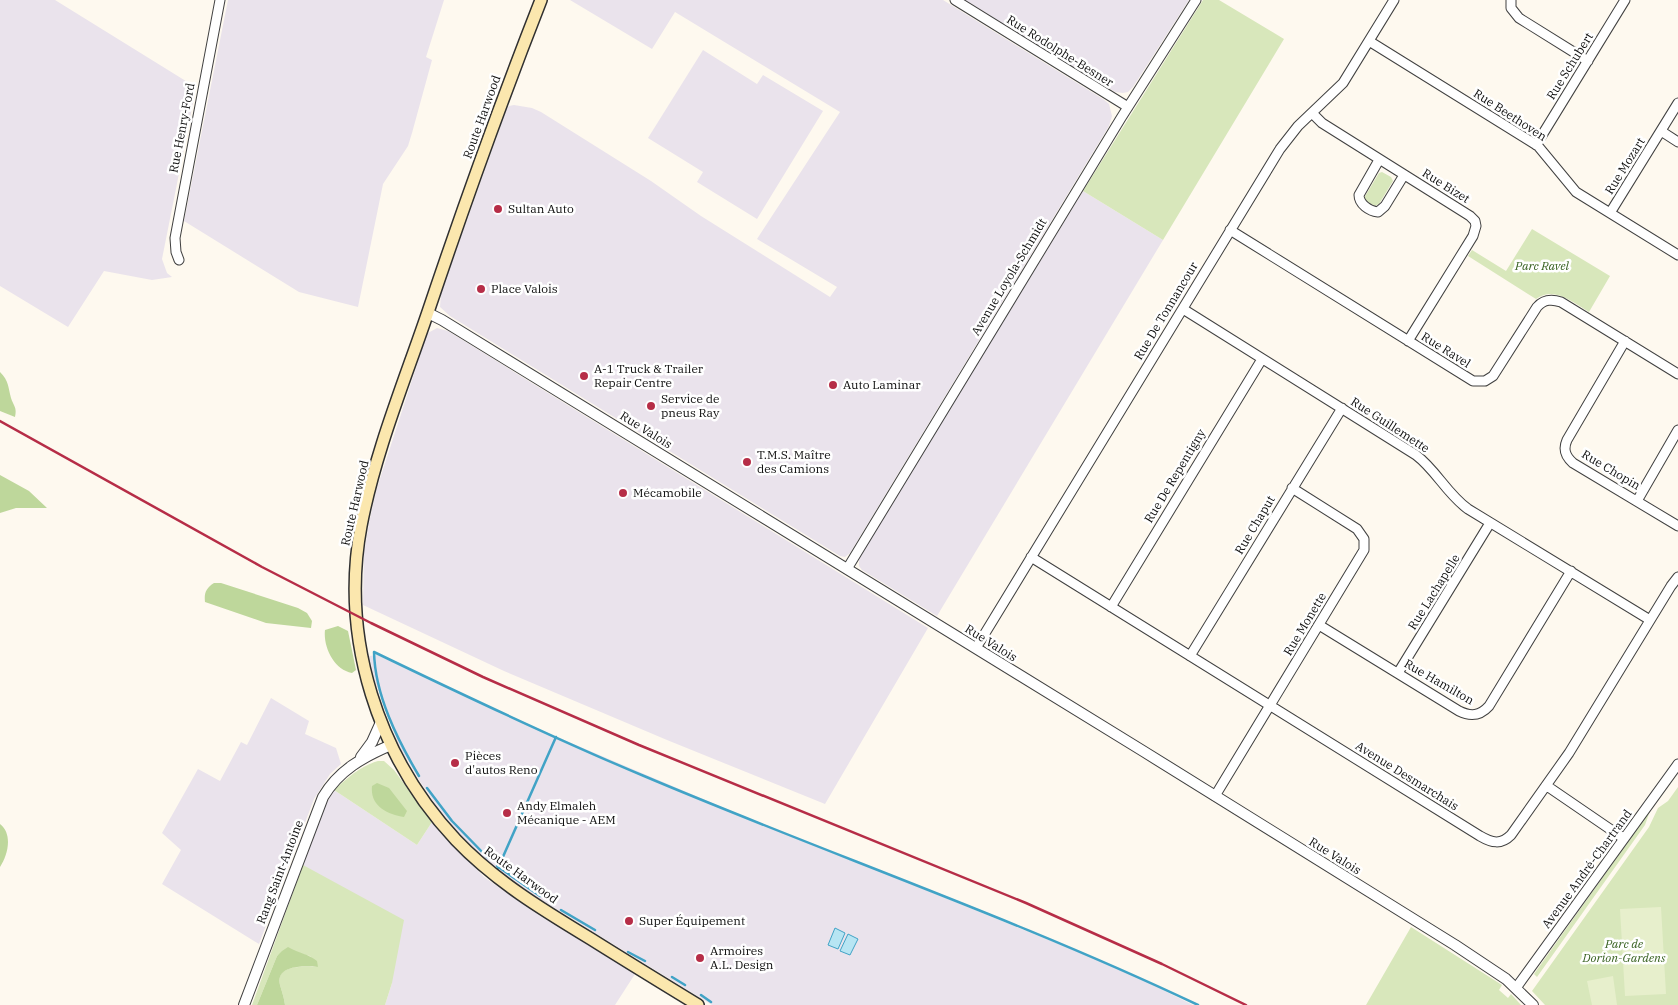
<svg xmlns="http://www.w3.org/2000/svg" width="1678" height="1005" viewBox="0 0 1678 1005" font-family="'IBM Plex Serif',serif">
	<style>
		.industrial { fill: #eae3ec }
		.green { fill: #d8e7bb }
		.forest { fill: #bed79b }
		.pitch { fill: #e7efcc }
		.water { fill: #b7e5f3; stroke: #41a3c6 }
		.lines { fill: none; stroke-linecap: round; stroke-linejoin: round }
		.stream { stroke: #41a3c6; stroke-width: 2.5 }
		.minor-casing { stroke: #414141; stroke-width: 11 }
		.tertiary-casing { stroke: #414141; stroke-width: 12 }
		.secondary-casing { stroke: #303030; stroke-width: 14 }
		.minor { stroke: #fff; stroke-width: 9 }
		.tertiary { stroke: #fff; stroke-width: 10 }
		.secondary { stroke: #fbe7ae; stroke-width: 11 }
		.rail { stroke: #b62d47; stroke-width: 2.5 }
		.poi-dot { fill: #b62d47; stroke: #fff; stroke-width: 2 }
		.labels { text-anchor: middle; stroke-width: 5; stroke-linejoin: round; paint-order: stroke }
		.street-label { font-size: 12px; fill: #0e0e0e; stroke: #fff }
		.poi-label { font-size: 12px; fill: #0e0e0e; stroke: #fff; text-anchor: start }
		.park-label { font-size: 12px; font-style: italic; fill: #386221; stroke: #fff }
	</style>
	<rect width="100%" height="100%" fill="#fef9ef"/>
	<path class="industrial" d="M 0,0 L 55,0 L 189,83 L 195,93 L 162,259 L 167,273 L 172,277 L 152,280 L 104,271 L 68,327 L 0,286 Z
		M 228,0 L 444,0 L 426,57 L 432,60 L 412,133 L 408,146 L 383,184 L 358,307 L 299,292 L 184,221 Z
		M 570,0 L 943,0 L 1103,99 L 1109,104 L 1112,116 L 1109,126 L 850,553 L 845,557 L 840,556 L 450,316 L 440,307 L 441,293 L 503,119 L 506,109 L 509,106 L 514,105 L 532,108 L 541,112 L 651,181 L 701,216 L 830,297 L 837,287 L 757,239 L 840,112 L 675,12 L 652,49 Z
		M 965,0 L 1189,0 L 1133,87 L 1128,92 L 1123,93 L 1115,92 Z
		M 703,50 L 757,84 L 763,75 L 823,111 L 757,219 L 697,182 L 703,172 L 648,138 Z
		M 1083,191 L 1163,240 L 937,616 L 862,570 L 859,566 L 859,559 Z
		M 437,328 L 448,331 L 928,628 L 825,804 L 667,740 L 504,671 L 363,605 L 364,553 L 369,523 L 376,491 L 426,337 L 428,333 Z
		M 377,655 L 550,734 L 736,813 L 1125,971 L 1193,1005 L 712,1005 L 522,888 L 500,872 L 465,841 L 436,805 L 419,780 L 399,746 L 375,681 L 369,656 Z
		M 271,698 L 309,721 L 305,734 L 336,748 L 341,764 L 330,774 L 314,799 L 259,944 L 162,884 L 181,850 L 162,833 L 198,769 L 220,781 L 241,742 L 247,745 Z
		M 334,790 L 417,845 L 432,822 L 484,877 L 540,916 L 635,974 L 615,1005 L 385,1005 L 392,983 L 303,865 L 322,812 Z"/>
	<path class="green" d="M 1203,0 L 1219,0 L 1284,39 L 1163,240 L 1083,191 Z
		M 1382,172 L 1391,177 L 1393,181 L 1379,204 L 1375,206 L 1366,201 L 1364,198 L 1379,173 Z
		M 1532,229 L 1610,276 L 1589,312 C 1572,302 1554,286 1536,299 L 1468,256 L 1472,250 L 1506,271 Z
		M 378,761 L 384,761 L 394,770 L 432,822 L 417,845 L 334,790 C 347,778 361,766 378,761 Z
		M 1678,787 L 1678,1005 L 1545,1005 L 1532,991 L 1649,827 L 1658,808 L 1668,801 Z
		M 1650,811 L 1645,825 L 1537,977 L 1534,974 Z
		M 303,865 L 404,920 L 392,983 L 385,1005 L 285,1005 C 284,997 282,992 280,985 C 275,963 306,967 318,967 L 310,956 L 297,953 L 288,948 L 277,956 L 257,1005 L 252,1005 Z
		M 1411,927 L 1502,985 L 1499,990 L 1508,998 L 1511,994 L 1521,1005 L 1366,1005 Z"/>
	<path class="forest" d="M 0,372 C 9,381 8,387 11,398 C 14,407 17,407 15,417 L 0,411 Z
		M 0,475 L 29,491 L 47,508 L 16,508 L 0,513 Z
		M 214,583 L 221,583 L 298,608 L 307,613 L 312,621 L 311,628 L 266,623 L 205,602 C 204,593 206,588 214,583 Z
		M 338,626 L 348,631 L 356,670 L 352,673 C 334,670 323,647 325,630 Z
		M 377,783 L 389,788 L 407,811 L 404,817 C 387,814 370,806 372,786 Z
		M 0,824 C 13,834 8,855 0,867 Z
		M 288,947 C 298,953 309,954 317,961 L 318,967 C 306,966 275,964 280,985 C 282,992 284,997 285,1005 L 257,1005 L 277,956 L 282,951 Z"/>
	<path class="pitch" d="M 1661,907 L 1666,994 L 1625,996 L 1620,909 Z
		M 1613,976 L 1617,1005 L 1592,1005 L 1587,981 Z"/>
	<path class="water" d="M 835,928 L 845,933 L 838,949 L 828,945 Z
		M 848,934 L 858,939 L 850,955 L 840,951 Z"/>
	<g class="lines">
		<path class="stream" d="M 419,776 C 397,739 375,695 374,652 C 463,695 553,738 644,776 C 828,854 1017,919 1198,1005
			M 427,788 L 452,821 L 488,858
			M 497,866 L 540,896
			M 498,868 L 556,737
			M 561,910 L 595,930
			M 628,952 L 645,961
			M 672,977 L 685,985
			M 701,995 L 711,1002"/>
		<defs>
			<path id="minor" d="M 955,0 L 1128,107
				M 1511,0 L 1511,8 L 1519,18 L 1588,61
				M 1369,41 L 1538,146 L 1576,192 L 1678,255
				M 1312,113 L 1322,123 L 1470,216 L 1475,221 L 1476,226 L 1473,236 L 1408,341
				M 1661,131 L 1678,142
				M 1536,145 L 1625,0
				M 1379,160 L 1359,195 C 1359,204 1369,211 1378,212 L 1385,206 L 1404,175
				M 1610,213 L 1678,103
				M 1230,230 L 1473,381 L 1485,381 L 1493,376 L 1537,307 C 1544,299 1552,299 1561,302 L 1678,374
				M 179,260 L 176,252 L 175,238 L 220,0
				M 1183,309 L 1416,455 C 1436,470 1447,494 1468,509 L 1650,620
				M 1625,341 L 1567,440 C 1563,449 1565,456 1573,463 L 1678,526
				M 1637,501 L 1678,430
				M 1031,557 L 1480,836 C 1492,843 1501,845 1511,835 L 1569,753 L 1671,586 L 1678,577
				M 847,569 L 1121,118 L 1196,0
				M 1111,607 L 1262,359
				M 1319,625 L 1459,711 C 1471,717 1480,716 1489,706 L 1571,571
				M 976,648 L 1280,149 L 1298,126 L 1343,83 L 1394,0
				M 1190,656 L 1342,408
				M 1398,673 L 1490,523
				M 1547,786 L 1623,838
				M 1215,796 L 1364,550 L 1364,539 L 1357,529 L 1292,488
				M 1516,988 L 1678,764"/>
			<path id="tertiary" d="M 428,313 L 442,320 L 1143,751 L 1455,945 L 1506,979 L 1533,1005
				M 361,757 L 372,742 L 381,722
				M 244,1005 L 323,797 C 339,770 363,757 391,745"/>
			<path id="secondary" d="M 541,0 C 501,102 464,205 429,309 C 405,380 375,452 361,526 C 340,639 378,757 456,840 C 495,881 543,910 591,939 C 626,961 662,983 698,1005"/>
		</defs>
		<use href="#minor" class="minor-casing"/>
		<use href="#tertiary" class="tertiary-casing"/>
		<use href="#secondary" class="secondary-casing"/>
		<use href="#minor" class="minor"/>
		<use href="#tertiary" class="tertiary"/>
		<use href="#secondary" class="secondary"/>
		<path class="rail" d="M 0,421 L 262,567 L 371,623 L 483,677 L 639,745 L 1026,903 L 1162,964 L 1246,1005"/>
	</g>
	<g class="poi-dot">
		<circle cx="498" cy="209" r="5"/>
		<circle cx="481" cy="289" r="5"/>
		<circle cx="584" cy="376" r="5"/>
		<circle cx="833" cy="385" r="5"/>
		<circle cx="651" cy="406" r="5"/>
		<circle cx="747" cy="462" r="5"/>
		<circle cx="623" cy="493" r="5"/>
		<circle cx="455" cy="763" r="5"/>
		<circle cx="507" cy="813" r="5"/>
		<circle cx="629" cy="921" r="5"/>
		<circle cx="700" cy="958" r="5"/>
	</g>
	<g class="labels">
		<g class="street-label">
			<text transform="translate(1060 51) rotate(32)" y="4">Rue Rodolphe-Besner</text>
			<text transform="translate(1570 66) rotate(-58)" y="4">Rue Schubert</text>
			<text transform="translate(1510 115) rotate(33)" y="4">Rue Beethoven</text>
			<text transform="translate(482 117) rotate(-70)" y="4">Route Harwood</text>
			<text transform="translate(182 128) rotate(-79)" y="4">Rue Henry-Ford</text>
			<text transform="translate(1625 166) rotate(-58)" y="4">Rue Mozart</text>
			<text transform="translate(1446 186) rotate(32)" y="4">Rue Bizet</text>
			<text transform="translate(1009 277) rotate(-59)" y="4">Avenue Loyola-Schmidt</text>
			<text transform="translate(1166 311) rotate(-59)" y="4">Rue De Tonnancour</text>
			<text transform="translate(1446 350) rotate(32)" y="4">Rue Ravel</text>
			<text transform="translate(1390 425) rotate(33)" y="4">Rue Guillemette</text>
			<text transform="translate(646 430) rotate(32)" y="4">Rue Valois</text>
			<text transform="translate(1611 470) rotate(31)" y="4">Rue Chopin</text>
			<text transform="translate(1175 476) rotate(-59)" y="4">Rue De Repentigny</text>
			<text transform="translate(355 503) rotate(-77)" y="4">Route Harwood</text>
			<text transform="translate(1255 525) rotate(-59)" y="4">Rue Chaput</text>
			<text transform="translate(1434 592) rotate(-58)" y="4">Rue Lachapelle</text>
			<text transform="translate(1305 624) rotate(-59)" y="4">Rue Monette</text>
			<text transform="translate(991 643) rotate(32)" y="4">Rue Valois</text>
			<text transform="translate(1439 682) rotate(30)" y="4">Rue Hamilton</text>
			<text transform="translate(1407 776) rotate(32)" y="4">Avenue Desmarchais</text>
			<text transform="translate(1335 856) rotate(32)" y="4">Rue Valois</text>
			<text transform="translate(1587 869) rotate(-54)" y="4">Avenue André-Chartrand</text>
			<text transform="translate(280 872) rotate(-69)" y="4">Rang Saint-Antoine</text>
			<text transform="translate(521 875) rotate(36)" y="4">Route Harwood</text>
		</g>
		<g class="poi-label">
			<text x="508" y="213">Sultan Auto</text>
			<text x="491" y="293">Place Valois</text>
			<text x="594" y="373">A-1 Truck &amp; Trailer<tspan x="594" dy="14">Repair Centre</tspan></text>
			<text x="843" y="389">Auto Laminar</text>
			<text x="661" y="403">Service de<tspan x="661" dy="14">pneus Ray</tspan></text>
			<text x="757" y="459">T.M.S. Maître<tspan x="757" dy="14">des Camions</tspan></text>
			<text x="633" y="497">Mécamobile</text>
			<text x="465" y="760">Pièces<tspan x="465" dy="14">d'autos Reno</tspan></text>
			<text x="517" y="810">Andy Elmaleh<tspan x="517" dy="14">Mécanique - AEM</tspan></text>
			<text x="639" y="925">Super Équipement</text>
			<text x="710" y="955">Armoires<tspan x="710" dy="14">A.L. Design</tspan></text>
		</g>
		<g class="park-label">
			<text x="1542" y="270">Parc Ravel</text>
			<text x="1624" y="948">Parc de<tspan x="1624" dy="14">Dorion-Gardens</tspan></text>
		</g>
	</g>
</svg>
